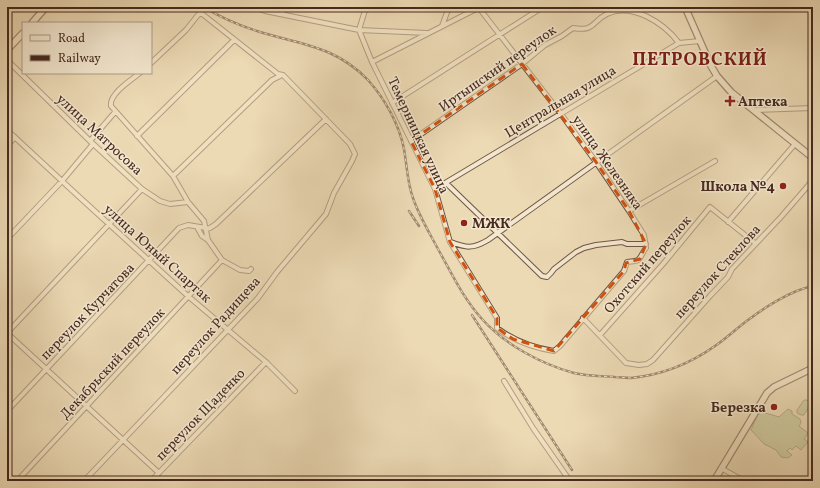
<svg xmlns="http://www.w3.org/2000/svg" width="820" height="488" viewBox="0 0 820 488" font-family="Vollkorn,serif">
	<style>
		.green { fill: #b4c090; stroke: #7d7458 }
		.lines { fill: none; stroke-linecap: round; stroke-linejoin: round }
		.street-casing { stroke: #705544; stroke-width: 6 }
		.secondary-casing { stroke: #46291f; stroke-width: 8 }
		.street { stroke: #f3e7cf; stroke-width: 4 }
		.secondary { stroke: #f3e7cf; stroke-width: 5.5 }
		.rail-casing { stroke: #46291f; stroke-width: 2.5 }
		.rail { stroke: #f3e7cf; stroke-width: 1; stroke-dasharray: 3; stroke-linecap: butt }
		.marked { fill: none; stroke: #d0520f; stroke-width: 3; stroke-dasharray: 8 5; stroke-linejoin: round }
		.poi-dot { fill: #8f2418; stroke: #f3e7cf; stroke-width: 1.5 }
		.labels { text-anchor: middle; stroke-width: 3; stroke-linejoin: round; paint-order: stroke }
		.street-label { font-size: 14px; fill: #46291f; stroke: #f3e7cf }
		.poi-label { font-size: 14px; font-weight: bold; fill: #46291f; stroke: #f3e7cf; text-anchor: start }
		.district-label { font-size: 18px; font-weight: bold; letter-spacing: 1px; fill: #7a1f14; stroke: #f3e7cf }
	</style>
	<rect width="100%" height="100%" fill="#ecdab5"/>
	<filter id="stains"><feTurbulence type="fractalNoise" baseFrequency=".005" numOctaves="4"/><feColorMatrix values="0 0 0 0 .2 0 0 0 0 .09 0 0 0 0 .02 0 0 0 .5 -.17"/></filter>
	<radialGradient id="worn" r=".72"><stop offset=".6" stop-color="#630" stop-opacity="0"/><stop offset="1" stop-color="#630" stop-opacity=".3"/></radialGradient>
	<path class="green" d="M 804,400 L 807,400 L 811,404 L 804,415 L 801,415 L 797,413 L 797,410 Z
		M 788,409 L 792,411 L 792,414 L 800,419 L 801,423 L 799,426 L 808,433 L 804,439 L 808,442 L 801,450 L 796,446 L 792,450 L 790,448 L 787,451 L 792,455 L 788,458 L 781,457 L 776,450 L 764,444 L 751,430 L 759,411 L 779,417 Z"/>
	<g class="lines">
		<defs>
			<path id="street" d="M 254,7 L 265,11 L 359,30 L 427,33
				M 366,7 L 359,30 L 372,62 L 435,189 L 450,242 L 497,318 L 497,328 C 513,340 534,348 554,351 L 560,346 L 624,271 L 627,262 C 630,261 635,262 638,260 C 641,258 643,251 646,248 L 644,235 L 629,211 L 596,162 L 561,114 L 479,8
				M 282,14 L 283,7
				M 442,26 L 449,7
				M 7,60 L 90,141 L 142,189 L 160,201 L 170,204 L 188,202
				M 372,62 L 480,7
				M 140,73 C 131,80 109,94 111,106 L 173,176 L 188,202 L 204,221 L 208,240 L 222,260 L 240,270 L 249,271 L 251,269
				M 392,103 L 543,7
				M 754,110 L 813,108
				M 7,130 L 76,194 L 189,297 L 266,362 L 295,391
				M 137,136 L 234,40
				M 90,141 L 115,112
				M 411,141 L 522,64 L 545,45 L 562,36 L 573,28 C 595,32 592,21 607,14 C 632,2 664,23 679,43
				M 7,146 L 15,137
				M 173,176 L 272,80 L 282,75
				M 446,183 L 542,276 L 547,277 L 551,273 L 554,269 L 576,252 L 584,248 L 596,245 L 622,242 L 627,244 L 646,244
				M 435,189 L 679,43 L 700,41
				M 629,211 L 715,161
				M 728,222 L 795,144
				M 197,227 L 202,236 L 208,240
				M 207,229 L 210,228 L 216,224 L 326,119
				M 7,239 L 62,181 L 93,144
				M 451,242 C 466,248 473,249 488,240 L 717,76
				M 583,318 L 626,363 L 639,365 L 647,364 L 653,360 L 710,296 L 728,277 L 732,269 L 781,217 L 813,180
				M 7,333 L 159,473
				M 7,333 L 142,189
				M 600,335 L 663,264 L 710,207 L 755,243
				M 504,381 L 533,428 L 570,481
				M 7,411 L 179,228 L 188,225 L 206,228
				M 721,468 L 744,481
				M 17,481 L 222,260
				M 84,481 L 258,298 L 277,272 L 326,214 L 334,193 L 352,161 L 355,154 L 350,144 L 283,75 L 278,74 L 201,13 L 198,15 L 186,30 L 151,63
				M 151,481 L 266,362
				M 203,481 L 205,479
				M 813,481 L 813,480"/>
			<path id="secondary" d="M 685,7 L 711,66 L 717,76 L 731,92 L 813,158
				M 32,23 L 46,7
				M 7,50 L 23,33
				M 714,481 L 767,393 L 774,387 L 813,368"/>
		</defs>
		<use href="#street" class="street-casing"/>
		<use href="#secondary" class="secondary-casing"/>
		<use href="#street" class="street"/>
		<use href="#secondary" class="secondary"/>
		<defs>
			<path id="rail" d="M 204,7 C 221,18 241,26 260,32 C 302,45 335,46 368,80 C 385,99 399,124 404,149 C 407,165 407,182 413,198 C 419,216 429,232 438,249 C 452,274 463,298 482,319 C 504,344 541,364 574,373 C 586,376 601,376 615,377 C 620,377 626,378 631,378 C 661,375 691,363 715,346 C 727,338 737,328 748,320 C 765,307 792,290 813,286
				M 409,211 L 419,226
				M 472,315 L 572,470"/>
		</defs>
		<use href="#rail" class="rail-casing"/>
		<use href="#rail" class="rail"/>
	</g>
	<path d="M0 0H820V488H0ZM 522,64 L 596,162 L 629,211 L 646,244 L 640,259 L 626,263 L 624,271 L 554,351 L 513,339 L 497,328 L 497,318 L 450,242 L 435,189 L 411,141 Z" fill="#ecdab5" fill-opacity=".55" fill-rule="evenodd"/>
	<path class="marked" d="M 522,64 L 596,162 L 629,211 L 646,244 L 640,259 L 626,263 L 624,271 L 554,351 L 513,339 L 497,328 L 497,318 L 450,242 L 435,189 L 411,141 Z"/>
	<g class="poi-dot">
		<path d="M728 95h4v4h4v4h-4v4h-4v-4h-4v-4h4z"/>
		<circle cx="783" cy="186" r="4"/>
		<circle cx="464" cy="223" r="4"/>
		<circle cx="774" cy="407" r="4"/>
	</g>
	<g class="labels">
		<g class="street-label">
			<text transform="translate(497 68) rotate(-35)" y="5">Иртышский переулок</text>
			<text transform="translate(560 101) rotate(-31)" y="5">Центральная улица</text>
			<text transform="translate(100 134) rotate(43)" y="5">улица Матросова</text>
			<text transform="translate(419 135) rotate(65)" y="5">Темерницкая улица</text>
			<text transform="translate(608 162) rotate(55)" y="5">улица Железняка</text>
			<text transform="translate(158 253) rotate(42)" y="5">улица Юный Спартак</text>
			<text transform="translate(647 264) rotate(-49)" y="5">Охотский переулок</text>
			<text transform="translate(717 271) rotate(-48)" y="5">переулок Стеклова</text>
			<text transform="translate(87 311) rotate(-46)" y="5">переулок Курчатова</text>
			<text transform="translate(215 325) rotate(-48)" y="5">переулок Радищева</text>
			<text transform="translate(112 363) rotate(-47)" y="5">Декабрьский переулок</text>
			<text transform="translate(200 414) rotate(-46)" y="5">переулок Щаденко</text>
		</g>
		<g class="poi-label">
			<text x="738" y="106">Аптека</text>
			<text x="775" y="191" text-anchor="end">Школа №4</text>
			<text x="472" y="228">МЖК</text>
			<text x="766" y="412" text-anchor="end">Березка</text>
		</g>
		<g class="district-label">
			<text x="700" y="65">ПЕТРОВСКИЙ</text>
		</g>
	</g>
	<rect width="820" height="488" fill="none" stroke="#ecdab5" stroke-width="24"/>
	<rect x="8" y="8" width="804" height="472" fill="none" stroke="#46291f" stroke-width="2"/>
	<rect x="12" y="12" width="796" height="464" fill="none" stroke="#46291f"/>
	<rect x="22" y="22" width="130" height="52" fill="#f3e7cf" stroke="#ae9b89"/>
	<rect x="30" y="35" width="20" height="6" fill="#f3e7cf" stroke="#ae9b89"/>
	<text x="58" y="42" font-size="12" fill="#46291f">Road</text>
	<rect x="30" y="55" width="20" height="6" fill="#46291f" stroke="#ae9b89"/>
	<text x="58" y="62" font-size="12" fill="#46291f">Railway</text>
	<rect width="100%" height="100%" filter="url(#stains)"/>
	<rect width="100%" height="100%" fill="url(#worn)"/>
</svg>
